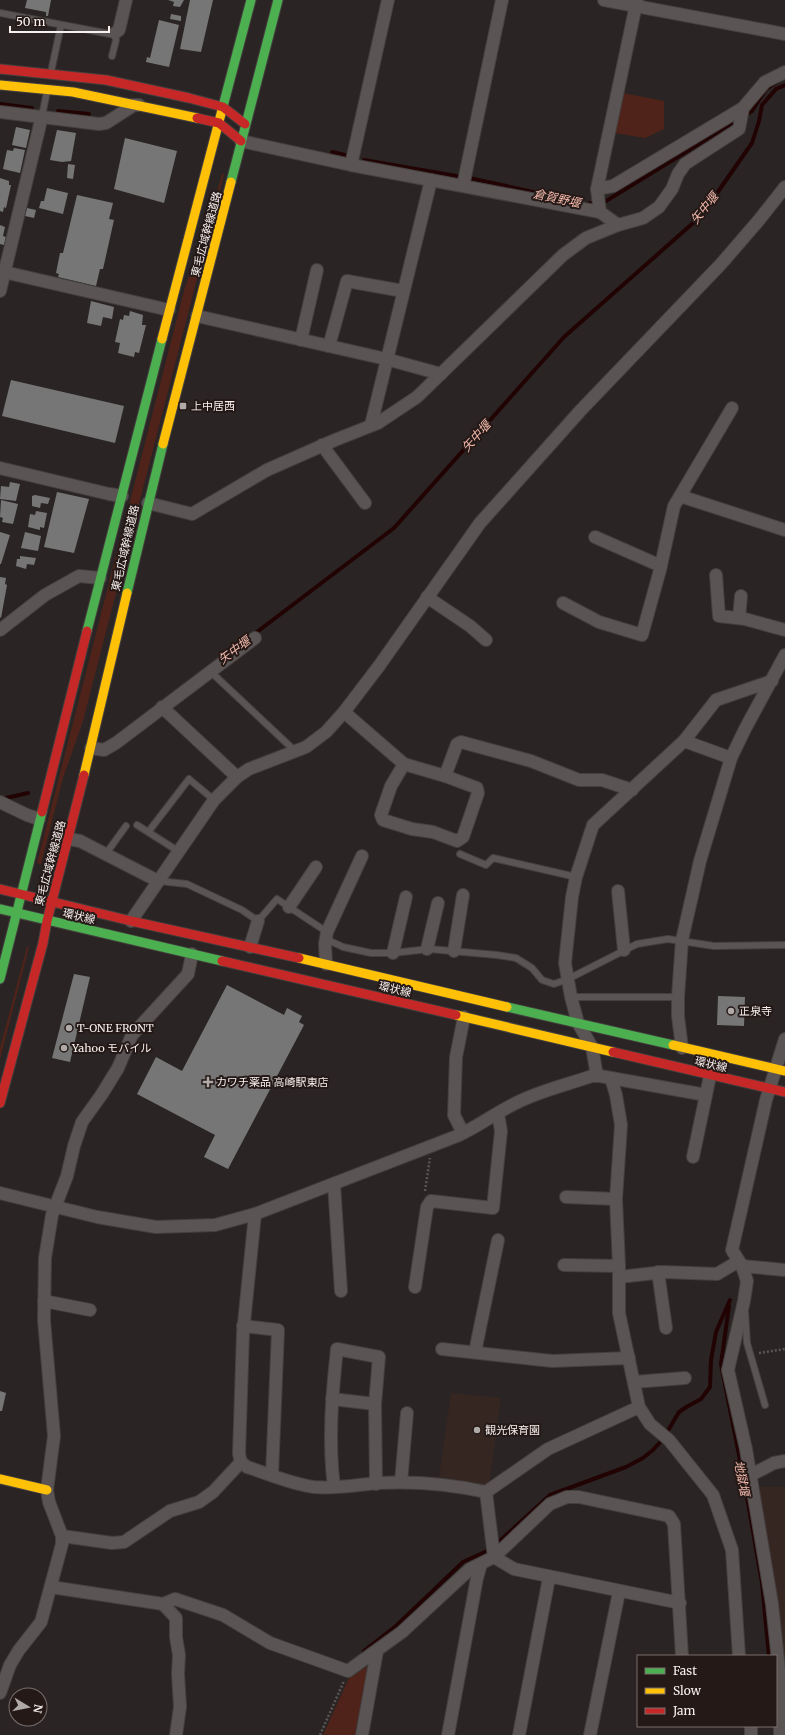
<svg xmlns="http://www.w3.org/2000/svg" width="785" height="1735" viewBox="0 0 785 1735" font-family="Merriweather,'Noto Sans JP',serif">
  <rect width="100%" height="100%" fill="#2a2524"/>
  <g fill="#362622">
    <polygon points="451,1393 501,1398 489,1486 439,1477"/>
    <polygon points="759,1487 785,1487 785,1679 777,1613"/>
  </g>
  <g fill="#4f2319">
    <polygon points="623,93 664,101 664,129 645,138 615,133"/>
    <polygon points="222,174 224,174 83,721 63,778 41,864 37,863 185,287 206,232"/>
    <polygon points="27,947 29,947 0,1059 0,1048"/>
    <polygon points="368,1666 355,1735 323,1735 349,1678"/>
  </g>
  <g fill="none" stroke-linecap="round" stroke-linejoin="round">
    <g stroke="#220303" stroke-width="4">
      <polyline points="0,104 32,108"/>
      <polyline points="58,111 89,114"/>
      <polyline points="744,116 752,111 766,89 777,82"/>
      <polyline points="332,152 345,155"/>
      <polyline points="364,160 474,179 574,201"/>
      <polyline points="586,204 606,201 738,120"/>
      <polyline points="253,635 394,528 564,337 701,216 752,143 759,121 762,105 776,89 785,85"/>
      <polyline points="6,798 28,793"/>
      <polyline points="729,1306 721,1364 744,1480 762,1583 769,1656"/>
      <polyline points="364,1651 396,1626 463,1562 487,1551 503,1538 550,1495 626,1467 643,1458 653,1450 663,1439 679,1412 688,1406 701,1399 710,1387 711,1360 716,1332 730,1300"/>
    </g>
  </g>
  <g fill="#777677">
    <polygon points="27,0 51,0 48,16 46,16 46,12 25,8"/>
    <polygon points="168,0 184,0 180,7 173,6 174,2"/>
    <polygon points="190,0 213,0 201,52 180,49"/>
    <polygon points="171,14 181,16 181,21 170,19"/>
    <polygon points="159,20 179,25 169,67 146,62 147,57 150,58"/>
    <polygon points="16,127 30,130 26,148 12,145"/>
    <polygon points="57,130 76,133 71,161 62,162 50,160"/>
    <polygon points="125,138 177,151 164,203 114,189"/>
    <polygon points="14,148 25,150 20,173 3,169 7,150 13,151"/>
    <polygon points="68,164 75,165 73,179 67,178"/>
    <polygon points="0,178 9,181 9,185 11,185 6,208 4,207 3,212 0,211"/>
    <polygon points="47,188 68,193 63,214 39,208 41,201 44,201"/>
    <polygon points="77,195 113,203 109,219 114,220 103,269 100,269 96,286 58,277 59,274 56,273 60,253 63,253"/>
    <polygon points="27,208 36,210 34,218 25,216"/>
    <polygon points="0,225 5,227 3,236 6,237 4,245 0,244"/>
    <polygon points="91,301 114,307 112,319 103,317 101,326 87,323"/>
    <polygon points="130,311 143,315 142,325 146,325 139,353 135,352 134,357 118,353 120,343 115,342 120,319 123,320 124,315 129,316"/>
    <polygon points="11,380 124,406 115,443 2,416"/>
    <polygon points="10,482 20,484 16,501 0,499 1,486 9,487"/>
    <polygon points="57,492 89,499 74,553 44,547"/>
    <polygon points="35,495 50,498 48,504 41,503 40,508 32,506 32,496"/>
    <polygon points="1,500 18,504 13,524 2,522 3,518 0,517"/>
    <polygon points="36,511 47,513 44,528 40,527 40,530 28,527 30,514 35,515"/>
    <polygon points="0,532 10,535 1,564 0,564"/>
    <polygon points="25,532 41,536 38,551 21,548"/>
    <polygon points="20,556 36,558 34,565 27,564 26,569 16,566 17,559 20,559"/>
    <polygon points="0,577 6,578 5,584 7,585 1,618 0,617"/>
    <polygon points="74,974 90,977 70,1062 52,1058"/>
    <polygon points="227,985 284,1015 287,1008 302,1016 299,1022 304,1025 228,1169 204,1157 215,1135 137,1094 156,1057 182,1071"/>
    <polygon points="718,996 745,997 744,1026 717,1025"/>
    <polygon points="0,1391 6,1393 2,1411 0,1411"/>
  </g>
  <g fill="none" stroke-linecap="round" stroke-linejoin="round">
    <g stroke="#44403f" stroke-width="8">
      <g id="lane">
        <polyline points="0,13 110,34 115,33 116,40 112,56"/>
        <polyline points="51,72 61,25"/>
        <polyline points="42,116 47,91"/>
        <polyline points="211,672 295,751"/>
        <polyline points="137,825 178,851"/>
        <polyline points="149,831 189,779 214,800"/>
        <polyline points="460,854 486,865 493,858 576,877"/>
        <polyline points="105,855 126,826"/>
        <polyline points="159,881 187,884 242,910 258,921 277,899 327,932"/>
        <polyline points="326,939 343,947 371,953 393,953 429,949 497,955 516,958 532,968 542,980 554,984 568,979 637,944 668,939 714,946 785,945"/>
        <polyline points="571,997 678,997"/>
        <polyline points="745,1311 747,1343 765,1405"/>
      </g>
    </g>
    <g stroke="#44403f" stroke-width="14">
      <g id="street">
        <polyline points="604,0 785,34"/>
        <polyline points="115,33 119,30 126,0"/>
        <polyline points="0,112 99,124 106,123 134,105 139,105"/>
        <polyline points="241,141 351,165 600,212"/>
        <polyline points="351,165 388,0"/>
        <polyline points="463,186 502,0"/>
        <polyline points="597,189 613,186 743,108"/>
        <polyline points="618,225 600,212 597,189 637,0"/>
        <polyline points="0,271 169,310"/>
        <polyline points="0,291 42,116"/>
        <polyline points="197,316 386,359 441,374"/>
        <polyline points="301,340 317,270"/>
        <polyline points="329,346 347,281 403,291"/>
        <polyline points="371,425 431,180"/>
        <polyline points="322,445 365,503"/>
        <polyline points="0,468 109,494 122,496"/>
        <polyline points="680,496 732,408"/>
        <polyline points="148,503 192,514 267,470 335,440 378,423 417,397 563,255 586,238 618,225 643,218 659,207 672,189 678,174 685,164 739,129 743,108 765,82 785,72"/>
        <polyline points="595,537 661,566"/>
        <polyline points="716,575 719,616 745,619 785,630"/>
        <polyline points="427,597 470,626 486,640"/>
        <polyline points="563,603 599,622 642,635 660,570 674,506 680,496 785,530"/>
        <polyline points="739,618 741,596"/>
        <polyline points="0,630 45,595 79,576 100,578"/>
        <polyline points="162,707 237,777"/>
        <polyline points="344,712 404,764 445,776 457,744 461,742 531,761 579,780 602,780 632,790"/>
        <polyline points="684,741 731,758"/>
        <polyline points="91,748 104,750 116,743 255,638"/>
        <polyline points="404,764 391,786 381,815 383,820 412,829 433,832 457,841 463,837 478,793 477,788 445,776"/>
        <polyline points="0,802 27,815 39,819"/>
        <polyline points="69,839 80,841 158,881"/>
        <polyline points="618,891 624,950"/>
        <polyline points="289,907 316,867"/>
        <polyline points="131,921 214,800 237,777 249,769 306,747 326,732 344,712 379,666 480,523 581,410 721,264 759,220 785,187"/>
        <polyline points="250,947 258,921"/>
        <polyline points="427,949 438,903"/>
        <polyline points="454,951 463,895"/>
        <polyline points="393,953 406,897"/>
        <polyline points="326,964 325,944 327,932 362,856"/>
        <polyline points="682,1048 678,1016 678,997 682,940 700,861 731,758 745,729 785,655"/>
        <polyline points="597,1076 592,1047 578,1023 571,997 565,963 572,897 576,877 593,825 684,741 716,700 772,681"/>
        <polyline points="611,1078 616,1095 621,1125 616,1199 619,1266 619,1313 639,1407 650,1424 669,1440 713,1495 732,1550 739,1656"/>
        <polyline points="463,1133 454,1115 456,1057 464,1017"/>
        <polyline points="693,1157 710,1076"/>
        <polyline points="334,1184 341,1291"/>
        <path d="M0,1193L97,1217L156,1227L215,1225L255,1214L457,1136C477,1127 494,1114 514,1104C538,1091 566,1085 592,1076H600L706,1095"/>
        <polyline points="566,1197 616,1199"/>
        <path d="M255,1214L243,1333L239,1454L241,1462L247,1467C269,1474 291,1484 314,1487C335,1489 356,1485 377,1483C415,1481 450,1484 486,1492L494,1557L514,1569L680,1603"/>
        <polyline points="564,1265 619,1266"/>
        <polyline points="742,1266 785,1270"/>
        <polyline points="658,1272 666,1328"/>
        <polyline points="619,1277 664,1272 717,1274 739,1261"/>
        <polyline points="415,1287 427,1207 431,1201 493,1208 501,1131 498,1114"/>
        <polyline points="44,1301 90,1310"/>
        <polyline points="243,1326 278,1330 272,1475"/>
        <polyline points="442,1349 552,1361 629,1358"/>
        <polyline points="475,1352 498,1240"/>
        <polyline points="634,1382 685,1378"/>
        <polyline points="332,1399 375,1404"/>
        <polyline points="751,1475 774,1463 785,1461"/>
        <polyline points="401,1482 407,1413"/>
        <path d="M334,1487C328,1441 332,1395 337,1349L379,1357L375,1404L376,1484"/>
        <polyline points="486,1492 548,1449 639,1407"/>
        <polyline points="62,1536 112,1543 124,1542 170,1511 199,1502 213,1492 241,1462"/>
        <polyline points="51,1587 163,1604 175,1599 223,1615 270,1643 348,1671 402,1632 470,1569 494,1557 550,1504 567,1497 579,1497 669,1516 674,1524 682,1656"/>
        <polyline points="163,1604 176,1618 176,1637 179,1655 178,1673 180,1707 176,1735"/>
        <polyline points="0,1693 10,1665 19,1650 41,1622 62,1544 62,1536 49,1502 47,1490 54,1436 44,1320 45,1258 52,1215 67,1176 74,1146 82,1122 102,1094 118,1068 132,1035 188,974 192,954"/>
        <polyline points="362,1735 377,1651"/>
        <polyline points="448,1735 477,1578 481,1564"/>
        <polyline points="519,1735 549,1578"/>
        <polyline points="590,1735 619,1592"/>
        <polyline points="751,1735 751,1726"/>
        <polyline points="780,1735 780,1679 772,1604 746,1449 728,1370 744,1301 747,1281 742,1266 732,1250 766,1100 785,1039"/>
      </g>
    </g>
    <g stroke="#44403f" stroke-width="11">
      <g id="fast">
        <polyline points="222,110 251,0"/>
        <polyline points="231,182 278,0"/>
        <polyline points="127,593 163,444"/>
        <polyline points="87,631 162,339"/>
        <polyline points="0,909 222,961"/>
        <polyline points="0,979 42,812"/>
        <polyline points="507,1007 673,1045"/>
      </g>
    </g>
    <g stroke="#44403f" stroke-width="11">
      <g id="slow">
        <polyline points="0,85 73,92 197,118"/>
        <polyline points="162,339 222,110"/>
        <polyline points="163,444 231,182"/>
        <polyline points="84,775 127,593"/>
        <polyline points="299,958 507,1007"/>
        <polyline points="456,1015 613,1052"/>
        <polyline points="673,1045 785,1071"/>
        <polyline points="0,1479 47,1490"/>
      </g>
    </g>
    <g stroke="#44403f" stroke-width="11">
      <g id="jam">
        <polyline points="0,69 106,80 189,98 223,107 245,124"/>
        <polyline points="197,118 219,123 241,141"/>
        <polyline points="42,812 87,631"/>
        <polyline points="0,889 131,921 299,958"/>
        <polyline points="222,961 456,1015"/>
        <polyline points="613,1052 785,1092"/>
        <polyline points="0,1103 43,943 47,921 84,775"/>
      </g>
    </g>
    <g stroke="#5a5655" stroke-width="2.5" stroke-dasharray="2 2" stroke-linecap="butt">
      <polyline points="425,1191 430,1158"/>
      <polyline points="759,1353 785,1349"/>
      <polyline points="320,1735 344,1681"/>
    </g>
    <use href="#lane" stroke="#5a5554" stroke-width="6"/>
    <use href="#street" stroke="#5a5554" stroke-width="12"/>
    <use href="#fast" stroke="#4caf50" stroke-width="9"/>
    <use href="#slow" stroke="#ffc107" stroke-width="9"/>
    <use href="#jam" stroke="#c62828" stroke-width="9"/>
  </g>
  <g fill="#afa9a7" stroke="#241917" stroke-width="1.5">
    <rect x="179" y="402" width="8" height="8" rx="2"/>
    <circle cx="731" cy="1011" r="4"/>
    <circle cx="69" cy="1028" r="4"/>
    <circle cx="64" cy="1048" r="4"/>
    <path d="M206 1076h4v4h4v4h-4v4h-4v-4h-4v-4h4z"/>
    <circle cx="477" cy="1430" r="4"/>
  </g>
  <g text-anchor="middle" dominant-baseline="central" stroke-width="4" stroke-linejoin="round" paint-order="stroke">
    <g font-size="11" fill="#f7f0ee" stroke="#241917">
      <text transform="translate(206 234) rotate(-75)">東毛広域幹線道路</text>
      <text transform="translate(125 548) rotate(-77)">東毛広域幹線道路</text>
      <text transform="translate(50 863) rotate(-75)">東毛広域幹線道路</text>
      <text transform="translate(79 916) rotate(13)">環状線</text>
      <text transform="translate(395 989) rotate(13)">環状線</text>
      <text transform="translate(711 1064) rotate(13)">環状線</text>
    </g>
    <g font-size="11" fill="#f7f0ee" stroke="#241917" text-anchor="start">
      <text x="191" y="406">上中居西</text>
      <text x="739" y="1011">正泉寺</text>
      <text x="77" y="1028">T-ONE FRONT</text>
      <text x="72" y="1048">Yahoo モバイル</text>
      <text x="216" y="1082">カワチ薬品 高崎駅東店</text>
      <text x="485" y="1430">観光保育園</text>
    </g>
    <g font-size="12" font-style="italic" fill="#f5bbad" stroke="#241917">
      <text transform="translate(557 198) rotate(12)">倉賀野堰</text>
      <text transform="translate(704 208) rotate(-51)">矢中堰</text>
      <text transform="translate(476 436) rotate(-48)">矢中堰</text>
      <text transform="translate(234 650) rotate(-37)">矢中堰</text>
      <text transform="translate(742 1478) rotate(79)">地獄堰</text>
    </g>
  </g>
  <rect x="637" y="1655" width="140" height="72" fill="#241917" stroke="#786f6d"/>
  <rect x="645" y="1668" width="20" height="6" fill="#4caf50" stroke="#786f6d"/>
  <text x="673" y="1675" font-size="12" fill="#f7f0ee">Fast</text>
  <rect x="645" y="1688" width="20" height="6" fill="#ffc107" stroke="#786f6d"/>
  <text x="673" y="1695" font-size="12" fill="#f7f0ee">Slow</text>
  <rect x="645" y="1708" width="20" height="6" fill="#c62828" stroke="#786f6d"/>
  <text x="673" y="1715" font-size="12" fill="#f7f0ee">Jam</text>
  <g transform="translate(28 1707) rotate(100)"><circle r="19" fill="#241917" stroke="#786f6d"/>
  <path d="M0-3L7 15L0 10L-7 15Z" fill="#afa9a7"/>
  <text y="-6" font-size="11" font-weight="bold" text-anchor="middle" fill="#f7f0ee">N</text>
  </g>
  <path d="M10 26v6h99v-6" fill="none" stroke="#f7f0ee" stroke-width="2"/>
  <text x="16" y="26" font-size="12" fill="#f7f0ee" stroke="#241917" stroke-width="3" paint-order="stroke">50 m</text>
</svg>
